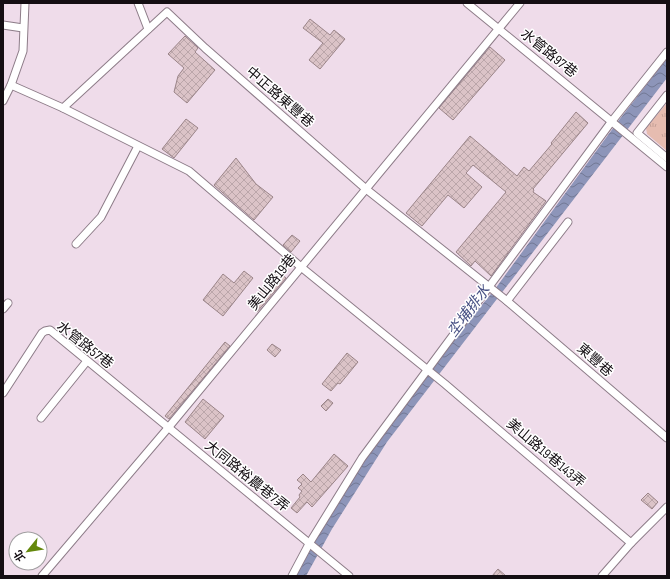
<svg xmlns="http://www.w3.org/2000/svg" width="670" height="579" viewBox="0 0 670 579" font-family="'Sofia Sans Condensed','Noto Sans TC',sans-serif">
  <defs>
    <pattern id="grass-tufts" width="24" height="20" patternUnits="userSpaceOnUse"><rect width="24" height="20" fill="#e6bcb0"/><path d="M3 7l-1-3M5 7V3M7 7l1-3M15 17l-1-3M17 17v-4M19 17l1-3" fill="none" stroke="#c4a096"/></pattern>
    <pattern id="water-waves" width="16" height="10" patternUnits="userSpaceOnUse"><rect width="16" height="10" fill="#8d95b9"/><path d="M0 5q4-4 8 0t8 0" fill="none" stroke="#727895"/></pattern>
    <pattern id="building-cross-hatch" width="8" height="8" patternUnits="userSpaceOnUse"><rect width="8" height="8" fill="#dbc3c7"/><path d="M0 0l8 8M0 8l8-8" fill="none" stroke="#bba6aa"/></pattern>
  </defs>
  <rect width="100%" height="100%" fill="#efdcea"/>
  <polygon fill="url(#grass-tufts)" points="667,103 667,151 647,134 646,128"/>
  <polygon fill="url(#water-waves)" points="667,58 667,78 387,442 332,529 306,576 293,576 349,477 415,386 495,289 619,120"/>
  <g fill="url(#building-cross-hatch)" stroke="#9a8488">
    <polygon points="310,19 330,35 334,30 345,39 320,69 309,60 323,43 303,28"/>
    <polygon points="185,36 198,48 195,52 215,70 187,103 174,92 178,76 184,68 168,54"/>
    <polygon points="490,47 505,60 453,120 439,108"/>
    <polygon points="576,112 588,123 533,189 534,190 533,192 546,201 491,276 475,261 471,266 456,252 506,192 473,165 466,173 482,187 464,208 448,195 422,226 406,213 470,136 517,176 524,167 529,171 552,144 551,143"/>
    <polygon points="186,119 198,128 174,158 162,149"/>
    <polygon points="236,158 256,184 273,197 254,220 214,185"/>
    <polygon points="292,235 300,241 291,252 283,245"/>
    <polygon points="244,271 253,278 223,316 203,300 223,274 234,283"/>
    <polygon points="277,271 286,278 257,312 249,305"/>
    <polygon points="225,342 230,346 169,419 165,416"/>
    <polygon points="272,344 281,350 275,357 267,350"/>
    <polygon points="347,353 358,362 340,384 338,383 331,391 322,384"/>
    <polygon points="203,399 224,416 205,439 185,422"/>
    <polygon points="328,399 333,403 326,411 321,406"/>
    <polygon points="334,454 348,466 312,507 307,502 297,513 291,508 300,497 299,495 302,491 298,488 302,484 297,480 303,474 311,482"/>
    <polygon points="648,493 658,502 652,509 641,500"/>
    <polygon points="498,569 506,576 492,576"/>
  </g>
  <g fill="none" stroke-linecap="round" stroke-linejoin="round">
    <g stroke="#8d7c88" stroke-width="9">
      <g id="minor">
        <polyline points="138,3 148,29"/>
        <polyline points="467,3 667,167"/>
        <polyline points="3,25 23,28"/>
        <polyline points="11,85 63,108 167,12 205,48 366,189 507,301 667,438"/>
        <polyline points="667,95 637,133 667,158"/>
        <polyline points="3,101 11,85 23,51 25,3"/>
        <polyline points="63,108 189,171 301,267 445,384 631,543"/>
        <polyline points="76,244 101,217 138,146"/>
        <polyline points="507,301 568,222"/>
        <polyline points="3,309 8,303"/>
        <polyline points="3,393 42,333 45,331 50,330 349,576"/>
        <polyline points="41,418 87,361"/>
        <polyline points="42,576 168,428 520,3"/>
        <polyline points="292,576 309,544 362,458 612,121 667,52"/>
        <polyline points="602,576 631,543 667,507"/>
      </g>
    </g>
    <use href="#minor" stroke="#fff" stroke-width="7"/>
  </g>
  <g text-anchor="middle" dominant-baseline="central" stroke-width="3" stroke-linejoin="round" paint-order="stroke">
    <g font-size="14" fill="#140e13" stroke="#fff">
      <text transform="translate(549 53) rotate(39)">水管路97巷</text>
      <text transform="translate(280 97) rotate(41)">中正路東豐巷</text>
      <text transform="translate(272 282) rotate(-51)">美山路19巷</text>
      <text transform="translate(85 345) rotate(38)">水管路57巷</text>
      <text transform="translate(595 360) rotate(41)">東豐巷</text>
      <text transform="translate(546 453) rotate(40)">美山路19巷143弄</text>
      <text transform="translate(247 476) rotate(39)">大同路裕農巷7弄</text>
    </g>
    <g font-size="15" font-style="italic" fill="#475083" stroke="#fff">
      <text transform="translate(469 311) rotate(-53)">坔埔排水</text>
    </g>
  </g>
  <rect width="670" height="579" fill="none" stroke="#140e13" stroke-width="8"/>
  <g transform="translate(28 551) rotate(240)"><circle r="19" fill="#ffffff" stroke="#a19fa1"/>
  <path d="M0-3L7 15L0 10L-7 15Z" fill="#64880c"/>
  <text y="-6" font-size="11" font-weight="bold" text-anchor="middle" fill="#140e13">北</text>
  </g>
</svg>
